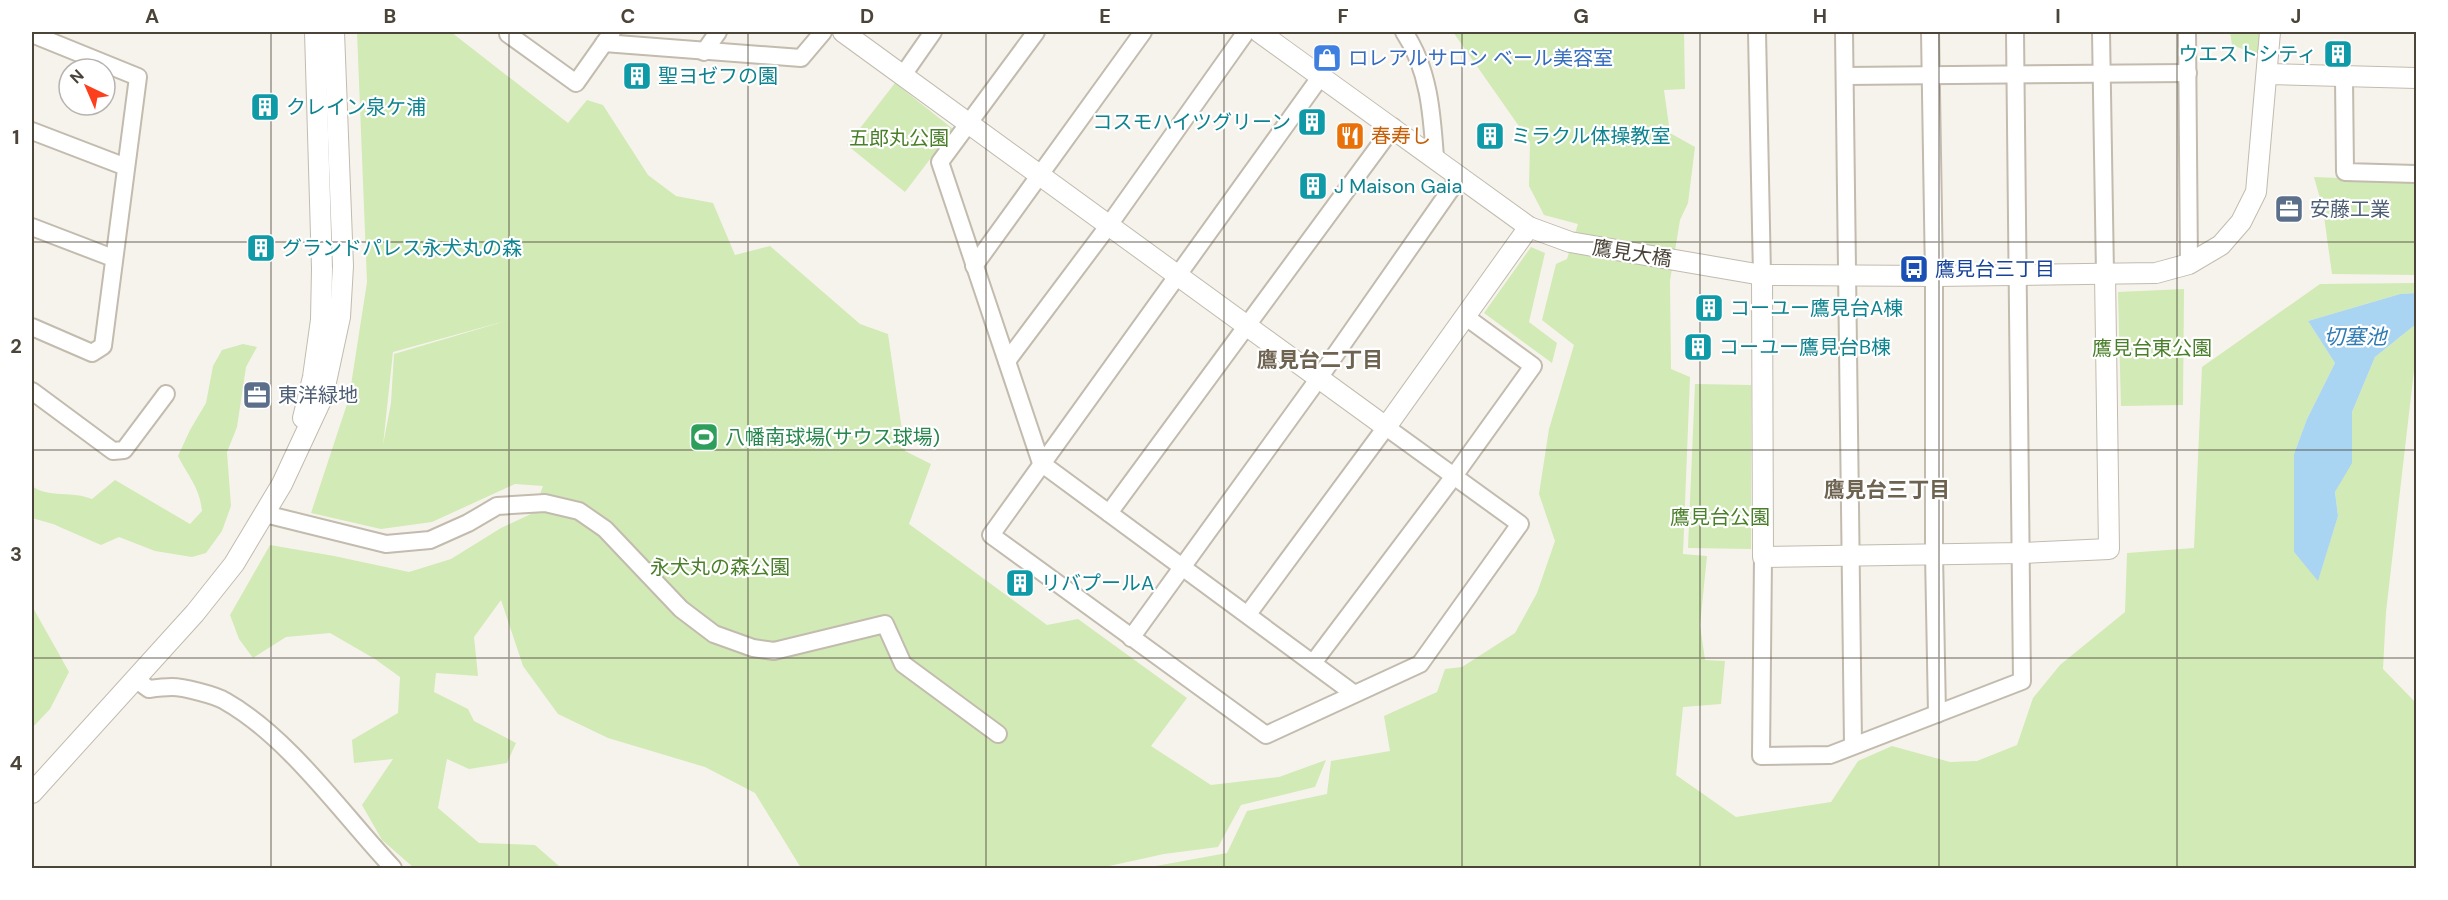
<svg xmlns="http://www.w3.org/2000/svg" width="2448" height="900" viewBox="0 0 2448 900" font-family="'DM Sans','Noto Sans JP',sans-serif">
  <rect width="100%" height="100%" fill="#f6f3ec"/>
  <g fill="#d2eab5" fill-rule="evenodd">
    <path d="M357,32H451L568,123L587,100L603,105L648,175L676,196L713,203L735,255L770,246L860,324L888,334L905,451L931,464L909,524L1047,625L1078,619L1187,698L1151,746L1211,785L1279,777L1326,760L1315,787L1241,805L1218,847L1164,854L1100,868H801L755,793L705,767L608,738L558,714L523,666L501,600L474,637L478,676L436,673L434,692L468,709L474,721L516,743L507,763L469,769L447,759L438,808L479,843L535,845L559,866V868H414L382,840L362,805L393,759L354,763L352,740L398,713L400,677L375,659L330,633L286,637L253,658L239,639L230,615L270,545L334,556L409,572L451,559L501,528L533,513L543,486L515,484L432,522L381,529L311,513L349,398L367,282ZM516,318L394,354L391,403L383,445L393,352Z"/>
    <polygon points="1453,32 1684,32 1685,89 1664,90 1670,133 1695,147 1688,203 1680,220 1670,281 1671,369 1690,377 1683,554 1707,556 1700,625 1705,660 1725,661 1721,704 1683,707 1676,775 1736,817 1831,802 1858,761 1892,746 1950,762 1977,761 2017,745 2033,698 2060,665 2125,612 2127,553 2194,548 2202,367 2320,284 2416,283 2416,293 2400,294 2308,321 2335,363 2307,419 2294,454 2294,552 2318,580 2338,516 2335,492 2351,463 2352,412 2375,357 2416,324 2416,353 2386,612 2383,669 2416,703 2416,868 1145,868 1227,853 1247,811 1327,794 1331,761 1390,751 1384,716 1437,692 1445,669 1462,667 1515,633 1537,593 1555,541 1539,494 1549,429 1574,345 1542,320 1556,264 1567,259 1578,224 1544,215 1529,186 1530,142"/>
    <polygon points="2230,32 2263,32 2258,55 2232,45"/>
    <polygon points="895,83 953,129 905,192 847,145"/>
    <polygon points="2314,177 2416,181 2416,275 2332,274 2323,209"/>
    <polygon points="1531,247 1545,253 1529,322 1557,343 1552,363 1484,313"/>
    <polygon points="2184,289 2183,405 2121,406 2118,292"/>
    <path d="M243,344L257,347L246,367L237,427L227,452L231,506L222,531L206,553L192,557L155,551L119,537L101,545L53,524L32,518V486C47,498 74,491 92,499L115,480L190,524L202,511C200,488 188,476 178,456L190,430L206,403L213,366L222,350Z"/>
    <polygon points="1695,384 1751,385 1751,549 1688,548"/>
    <polygon points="32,606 69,672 50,709 32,728"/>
  </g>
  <polygon fill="#a9d4f2" points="2416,293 2416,324 2375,357 2352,412 2352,463 2335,492 2338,516 2318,581 2294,552 2294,454 2307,419 2335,363 2308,321 2400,294"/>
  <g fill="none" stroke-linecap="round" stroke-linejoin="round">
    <g stroke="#c2bbae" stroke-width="20">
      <g id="minor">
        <polyline points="510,32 508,34 576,83 612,32"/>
        <polyline points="1036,32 940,162 1041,463 1353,693"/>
        <path d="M1404,32C1429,69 1432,114 1435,158"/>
        <polyline points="1757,32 1762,275"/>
        <polyline points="1844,32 1853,745"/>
        <polyline points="1930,32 1934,276 1934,554 1937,714"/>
        <polyline points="2101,32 2105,274"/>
        <polyline points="2187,32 2189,264"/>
        <polyline points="32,34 138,77 103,346 92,353 32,327"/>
        <polyline points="604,43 801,58 823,32"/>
        <polyline points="704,52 718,32"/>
        <polyline points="903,75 933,32"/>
        <polyline points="1845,76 2188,73"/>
        <polyline points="2344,78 2345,172 2416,174"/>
        <polyline points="32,131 126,167"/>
        <polyline points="32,227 113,258"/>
        <polyline points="974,266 1143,32"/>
        <polyline points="1007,361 1109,225 1246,32"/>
        <polyline points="32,391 113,451 124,450 166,394"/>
        <polyline points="1109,513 1393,127"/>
        <polyline points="265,514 386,544 430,540 468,523 497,506 545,503 579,511 605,529 681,609 714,634 753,648 774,651 885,624 903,664 998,734"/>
        <polyline points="1763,557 1761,756 1830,755 2022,681 2015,32"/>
        <polyline points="1248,614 1386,427 1520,524 1420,664 1266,735 991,535 1321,76"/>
        <polyline points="1131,638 1319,378 1460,176"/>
        <polyline points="1313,663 1454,476 1533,366 1466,317"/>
        <path d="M135,679L149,689C156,688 164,687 172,687C183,687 215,695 225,701C289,737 343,815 393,868"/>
      </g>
    </g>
    <g stroke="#c2bbae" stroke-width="22">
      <g id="tertiary">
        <polyline points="843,32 1386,427 1529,227"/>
        <polyline points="1259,32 1529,227 1570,242 1762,275 1934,276 2156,273 2189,264 2221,245 2241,222 2256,192 2270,32"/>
        <polyline points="2267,74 2416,78"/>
        <polyline points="1762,275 1763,557 2021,553 2109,549 2105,274"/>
        <polyline points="303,418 313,377 321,320 322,269 315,32"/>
        <polyline points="32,793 195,613 234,564 282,484 323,396 340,317 343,266 334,32"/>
      </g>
    </g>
    <use href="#minor" stroke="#fff" stroke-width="16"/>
    <use href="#tertiary" stroke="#fff" stroke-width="20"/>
  </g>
  <path fill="none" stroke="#4b4439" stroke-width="1.5" stroke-opacity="0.55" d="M271,32V868M509,32V868M748,32V868M986,32V868M1224,32V868M1462,32V868M1700,32V868M1939,32V868M2177,32V868M32,242H2416M32,450H2416M32,658H2416"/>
  <defs>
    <g id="building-square" transform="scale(1.5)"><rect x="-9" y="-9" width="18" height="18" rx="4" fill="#0f9aa8" stroke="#fff"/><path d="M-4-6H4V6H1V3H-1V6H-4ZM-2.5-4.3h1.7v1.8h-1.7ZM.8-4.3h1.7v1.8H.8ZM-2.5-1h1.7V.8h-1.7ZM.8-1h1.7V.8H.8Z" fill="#fff"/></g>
    <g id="shop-square" transform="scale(1.5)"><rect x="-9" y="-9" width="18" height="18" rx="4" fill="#3f7fe0" stroke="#fff"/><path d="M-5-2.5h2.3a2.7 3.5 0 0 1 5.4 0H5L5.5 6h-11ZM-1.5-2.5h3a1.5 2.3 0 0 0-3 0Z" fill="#fff"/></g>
    <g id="restaurant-square" transform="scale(1.5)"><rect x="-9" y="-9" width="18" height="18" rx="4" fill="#e8710a" stroke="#fff"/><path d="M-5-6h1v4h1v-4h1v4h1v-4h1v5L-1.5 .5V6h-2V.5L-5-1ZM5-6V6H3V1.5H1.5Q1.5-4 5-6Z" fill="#fff"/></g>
    <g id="office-square" transform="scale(1.5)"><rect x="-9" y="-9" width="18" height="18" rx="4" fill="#5c6f8a" stroke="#fff"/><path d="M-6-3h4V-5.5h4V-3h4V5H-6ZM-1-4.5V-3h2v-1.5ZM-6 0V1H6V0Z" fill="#fff"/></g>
    <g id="bus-square" transform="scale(1.5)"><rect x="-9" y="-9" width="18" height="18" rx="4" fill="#1a4fb4" stroke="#fff"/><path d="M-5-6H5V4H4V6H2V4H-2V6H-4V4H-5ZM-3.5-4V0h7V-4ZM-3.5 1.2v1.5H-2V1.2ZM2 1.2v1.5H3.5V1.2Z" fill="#fff"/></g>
    <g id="stadium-square" transform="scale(1.5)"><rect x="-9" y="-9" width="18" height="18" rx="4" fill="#2e9e5b" stroke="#fff"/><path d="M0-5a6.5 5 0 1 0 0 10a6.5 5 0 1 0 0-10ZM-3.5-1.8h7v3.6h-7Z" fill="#fff"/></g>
  </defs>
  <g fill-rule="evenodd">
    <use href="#building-square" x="2338" y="54"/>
    <use href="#shop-square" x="1327" y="58"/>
    <use href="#building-square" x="637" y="76"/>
    <use href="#building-square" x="265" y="107"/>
    <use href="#building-square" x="1312" y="122"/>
    <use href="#restaurant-square" x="1350" y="136"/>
    <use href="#building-square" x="1490" y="136"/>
    <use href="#building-square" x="1313" y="186"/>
    <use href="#office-square" x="2289" y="209"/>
    <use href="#building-square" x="261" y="248"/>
    <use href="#bus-square" x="1914" y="269"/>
    <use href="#building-square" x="1709" y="308"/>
    <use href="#building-square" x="1698" y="347"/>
    <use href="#office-square" x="257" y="395"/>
    <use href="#stadium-square" x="704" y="437"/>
    <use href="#building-square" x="1020" y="583"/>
  </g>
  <g text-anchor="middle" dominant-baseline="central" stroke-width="4.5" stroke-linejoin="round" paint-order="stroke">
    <g font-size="20" fill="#0d838f" stroke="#fff" text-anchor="start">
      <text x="2317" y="54" text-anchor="end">ウエストシティ</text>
      <text x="658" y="76">聖ヨゼフの園</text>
      <text x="286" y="107">クレイン泉ケ浦</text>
      <text x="1291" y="122" text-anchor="end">コスモハイツグリーン</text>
      <text x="1511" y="136">ミラクル体操教室</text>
      <text x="1334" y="186">J Maison Gaia</text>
      <text x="282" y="248">グランドパレス永犬丸の森</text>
      <text x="1730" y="308">コーユー鷹見台A棟</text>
      <text x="1719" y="347">コーユー鷹見台B棟</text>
      <text x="1041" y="583">リバプールA</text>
    </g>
    <g font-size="20" fill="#366cbe" stroke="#fff" text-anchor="start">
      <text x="1348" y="58">ロレアルサロン ベール美容室</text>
    </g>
    <g font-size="20" fill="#c56008" stroke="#fff" text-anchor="start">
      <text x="1371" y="136">春寿し</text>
    </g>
    <g font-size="20" fill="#4a7f2a" stroke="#fff">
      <text x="899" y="138">五郎丸公園</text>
      <text x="2152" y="348">鷹見台東公園</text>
      <text x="1720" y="517">鷹見台公園</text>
      <text x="720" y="567">永犬丸の森公園</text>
    </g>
    <g font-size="20" fill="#4e5e75" stroke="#fff" text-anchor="start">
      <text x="2310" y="209">安藤工業</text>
      <text x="278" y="395">東洋緑地</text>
    </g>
    <g font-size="20" fill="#4b4439" stroke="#fff">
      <text transform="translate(1632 253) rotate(9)">鷹見大橋</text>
    </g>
    <g font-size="20" fill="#164399" stroke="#fff" text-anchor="start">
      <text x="1935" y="269">鷹見台三丁目</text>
    </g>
    <g font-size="20" fill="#27864d" stroke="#fff" text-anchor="start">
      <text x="725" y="437">八幡南球場(サウス球場)</text>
    </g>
    <g font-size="21" font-style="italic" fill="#2e7ab2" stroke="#fff">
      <text x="2355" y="337">切塞池</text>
    </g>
    <g font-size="21" font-weight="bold" fill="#6e6250" stroke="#fff">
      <text x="1320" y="360">鷹見台二丁目</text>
      <text x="1887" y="490">鷹見台三丁目</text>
    </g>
  </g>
  <rect width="2448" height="900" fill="none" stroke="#ffffff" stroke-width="66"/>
  <g transform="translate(87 87) rotate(316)"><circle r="28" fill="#ffffff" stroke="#b7b4b0" stroke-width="1.5"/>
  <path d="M0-4.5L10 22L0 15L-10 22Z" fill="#fc3f1d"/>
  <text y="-9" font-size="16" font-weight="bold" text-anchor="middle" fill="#4b4439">N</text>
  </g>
  <rect x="33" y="33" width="2382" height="834" fill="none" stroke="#4b4439" stroke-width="2"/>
  <g font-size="20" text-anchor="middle" font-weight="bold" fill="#4b4439">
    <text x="152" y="23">A</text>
    <text x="390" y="23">B</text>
    <text x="628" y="23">C</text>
    <text x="867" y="23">D</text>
    <text x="1105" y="23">E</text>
    <text x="1343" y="23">F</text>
    <text x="1581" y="23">G</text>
    <text x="1820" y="23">H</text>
    <text x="2058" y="23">I</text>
    <text x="2296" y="23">J</text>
    <text x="16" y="144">1</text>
    <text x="16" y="353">2</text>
    <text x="16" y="561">3</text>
    <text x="16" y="770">4</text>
  </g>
</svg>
